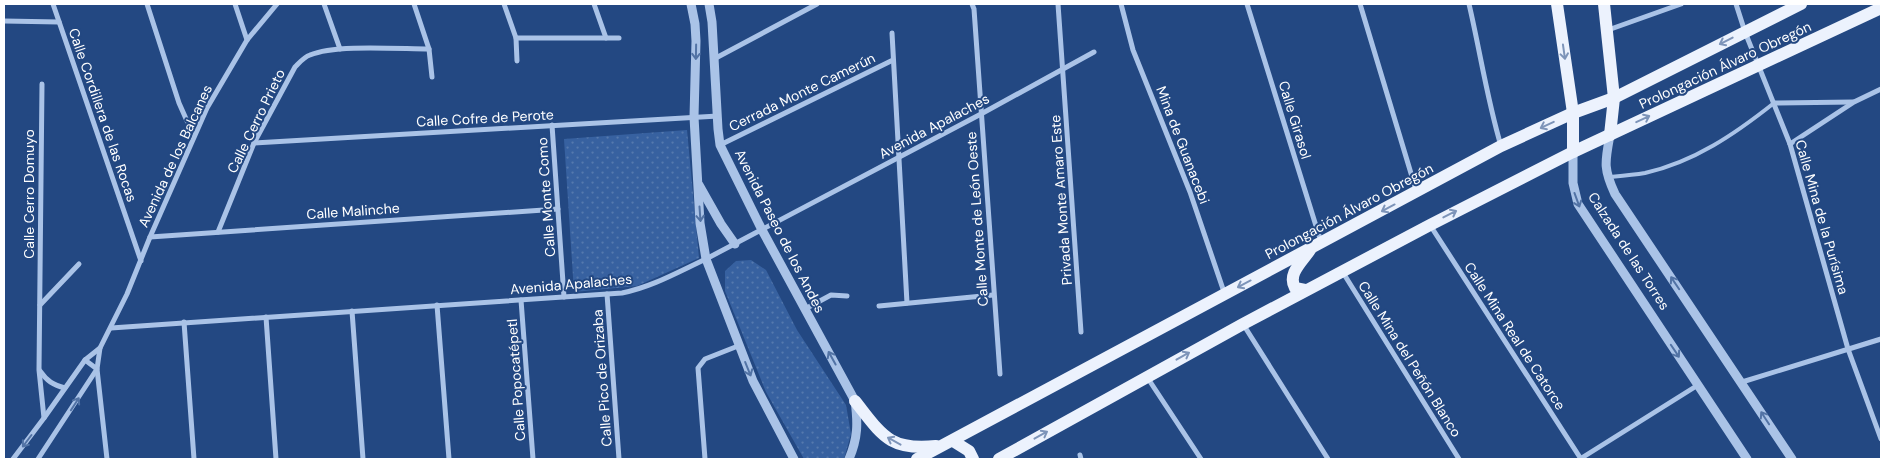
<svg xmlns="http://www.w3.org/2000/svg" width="1885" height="463" viewBox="0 0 1885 463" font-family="'DM Sans',sans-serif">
  <defs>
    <pattern id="park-dots" width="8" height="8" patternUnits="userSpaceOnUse" patternTransform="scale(1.25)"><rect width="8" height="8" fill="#3761a0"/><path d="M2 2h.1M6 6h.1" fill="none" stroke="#5579ae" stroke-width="1.8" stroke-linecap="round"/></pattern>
  </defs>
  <rect width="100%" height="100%" fill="#234882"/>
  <g fill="url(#park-dots)">
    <polygon points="687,130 699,258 637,286 574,292 564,139"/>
    <polygon points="751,260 766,270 797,330 846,405 851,434 844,459 804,459 766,392 725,291 725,271 736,261"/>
  </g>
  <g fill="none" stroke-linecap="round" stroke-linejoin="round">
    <path stroke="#aac3e7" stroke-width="4" d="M1610,177C1621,176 1633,175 1645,173C1694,162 1735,134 1774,103"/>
    <g stroke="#aac3e7" stroke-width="5">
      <polyline points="53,4 141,261"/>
      <polyline points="147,4 179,103 187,121 196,131"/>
      <polyline points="235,4 247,40"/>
      <polyline points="324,4 340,49"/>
      <polyline points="414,4 429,49 432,77"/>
      <polyline points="504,4 516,38 517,61"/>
      <polyline points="594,4 606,38"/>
      <polyline points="972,4 974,9 1000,374"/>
      <polyline points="1058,4 1081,332"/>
      <polyline points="1121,4 1133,50 1190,192 1224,292"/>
      <polyline points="1247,4 1321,242"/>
      <polyline points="1360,4 1416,190"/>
      <path d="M1469,4C1480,51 1487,99 1501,146"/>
      <polyline points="1736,4 1745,32 1790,144 1848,349 1881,439"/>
      <polyline points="4,21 59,22"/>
      <polyline points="1608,30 1681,4"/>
      <polyline points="892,33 907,303"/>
      <polyline points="516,38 619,38"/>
      <polyline points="714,59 817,4"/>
      <polyline points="42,84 39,370 44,418"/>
      <polyline points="1774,103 1853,102"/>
      <polyline points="552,125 564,297"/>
      <polyline points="254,143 718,116"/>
      <polyline points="1790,144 1854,102 1881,89"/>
      <polyline points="720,145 893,60"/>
      <polyline points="1430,225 1581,459"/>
      <path d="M218,232L254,143L295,67C300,62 304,57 310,55C335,44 400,49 429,49"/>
      <polyline points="150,237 558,209"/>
      <polyline points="1342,271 1459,459"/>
      <polyline points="607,294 619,459"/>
      <polyline points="521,300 533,459"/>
      <polyline points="40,305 79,264"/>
      <polyline points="437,305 449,459"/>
      <polyline points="879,306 993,295"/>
      <polyline points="805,309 831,295 847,296"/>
      <polyline points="352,311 363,459"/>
      <polyline points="266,317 276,459"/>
      <polyline points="184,322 194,459"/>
      <polyline points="1243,324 1328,459"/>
      <path d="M111,328L622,293C652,287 678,272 706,259L981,114L1094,52"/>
      <polyline points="85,360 97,369 107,459"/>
      <path d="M40,371C47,381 53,385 65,388"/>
      <polyline points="1147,377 1201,459"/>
      <polyline points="1742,382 1881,339"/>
      <polyline points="1080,455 1081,459"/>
      <polyline points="13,459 44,418 85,360 100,348"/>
      <polyline points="38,459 97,369 100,348 127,294 150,237 207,108 247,40 277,4"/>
      <polyline points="705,459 698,368 705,359 738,346"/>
      <polyline points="1580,459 1698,385"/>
    </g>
    <g stroke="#aac3e7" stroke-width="9">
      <polyline points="691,4 695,24 696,41 694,117 700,223 706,259 753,381 794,459"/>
      <path d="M709,4L712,22L718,129L720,145L762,230L855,401C858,423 858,438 849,459"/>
      <path d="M1610,135C1605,162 1603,168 1615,194L1792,459"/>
      <polyline points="1573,152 1573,183 1578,204 1747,459"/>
      <polyline points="699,185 721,224 735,244"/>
    </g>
    <g stroke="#ecf2fd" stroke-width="12">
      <polyline points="1557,4 1573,113 1573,152"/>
      <polyline points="1604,4 1614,98 1610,135"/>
      <path d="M1305,290L1295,288C1287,274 1302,262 1310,250"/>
      <path d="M855,401C882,435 889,451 936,446"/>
      <polyline points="953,441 969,451 973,459"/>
      <polyline points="917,459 1501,146 1573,113 1614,98 1801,4"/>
      <polyline points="999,459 1243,324 1430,225 1573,152 1881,8"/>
    </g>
  </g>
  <defs><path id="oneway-shaft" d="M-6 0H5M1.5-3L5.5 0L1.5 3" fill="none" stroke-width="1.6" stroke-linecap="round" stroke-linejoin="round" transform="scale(1.25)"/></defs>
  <g stroke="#7d94b9">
    <use href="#oneway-shaft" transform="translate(1726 41) rotate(153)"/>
    <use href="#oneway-shaft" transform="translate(1564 52) rotate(82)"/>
    <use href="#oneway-shaft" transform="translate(1643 119) rotate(-25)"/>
    <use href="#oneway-shaft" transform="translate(1547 125) rotate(155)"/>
    <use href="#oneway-shaft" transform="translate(1388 208) rotate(152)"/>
    <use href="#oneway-shaft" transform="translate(1450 214) rotate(-27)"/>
    <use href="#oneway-shaft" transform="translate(1244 284) rotate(152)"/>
    <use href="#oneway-shaft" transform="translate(1183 356) rotate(-29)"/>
    <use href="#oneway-shaft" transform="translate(1041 435) rotate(-29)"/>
    <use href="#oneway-shaft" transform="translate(894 441) rotate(-151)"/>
  </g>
  <g stroke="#5273a5">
    <use href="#oneway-shaft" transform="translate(696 52) rotate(91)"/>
    <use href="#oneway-shaft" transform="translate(1577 200) rotate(70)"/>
    <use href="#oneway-shaft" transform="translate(700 214) rotate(86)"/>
    <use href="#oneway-shaft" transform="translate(1675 283) rotate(-124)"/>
    <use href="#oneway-shaft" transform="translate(1675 351) rotate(56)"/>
    <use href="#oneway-shaft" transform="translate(832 358) rotate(-119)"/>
    <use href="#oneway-shaft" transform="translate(748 369) rotate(68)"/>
    <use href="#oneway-shaft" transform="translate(75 404) rotate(-57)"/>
    <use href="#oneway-shaft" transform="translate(1765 418) rotate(-123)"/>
    <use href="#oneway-shaft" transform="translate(27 441) rotate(127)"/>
  </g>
  <g text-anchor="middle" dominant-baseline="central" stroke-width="4" stroke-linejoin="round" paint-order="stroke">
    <g font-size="14" fill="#fff" stroke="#234882">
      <text transform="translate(1725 65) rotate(-25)">Prolongación Álvaro Obregón</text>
      <text transform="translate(802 92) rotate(-26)">Cerrada Monte Camerún</text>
      <text transform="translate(103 115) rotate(71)">Calle Cordillera de las Rocas</text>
      <text transform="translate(485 118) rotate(-3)">Calle Cofre de Perote</text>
      <text transform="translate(1295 120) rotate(73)">Calle Girasol</text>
      <text transform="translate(256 121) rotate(-64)">Calle Cerro Prieto</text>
      <text transform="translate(934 126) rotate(-28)">Avenida Apalaches</text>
      <text transform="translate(1183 145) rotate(69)">Mina de Guanacebi</text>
      <text transform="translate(175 156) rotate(-65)">Avenida de los Balcanes</text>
      <text transform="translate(29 194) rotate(-90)">Calle Cerro Domuyo</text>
      <text transform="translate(546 197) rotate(-94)">Calle Monte Como</text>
      <text transform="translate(1061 200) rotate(-94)">Privada Monte Amaro Este</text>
      <text transform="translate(353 211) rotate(-4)">Calle Malinche</text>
      <text transform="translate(1349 211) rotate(-28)">Prolongación Álvaro Obregón</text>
      <text transform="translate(1822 217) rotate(74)">Calle Mina de la Purísima</text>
      <text transform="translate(977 219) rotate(-94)">Calle Monte de León Oeste</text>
      <text transform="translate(780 231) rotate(63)">Avenida Paseo de los Andes</text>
      <text transform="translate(1629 251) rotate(57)">Calzada de las Torres</text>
      <text transform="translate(571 284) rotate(-5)">Avenida Apalaches</text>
      <text transform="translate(1515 336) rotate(57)">Calle Mina Real de Catorce</text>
      <text transform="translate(1410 359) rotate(58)">Calle Mina del Peñón Blanco</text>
      <text transform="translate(602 378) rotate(-94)">Calle Pico de Orizaba</text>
      <text transform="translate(516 380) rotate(-94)">Calle Popocatépetl</text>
    </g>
  </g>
  <rect width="1885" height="463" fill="none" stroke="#ffffff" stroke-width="10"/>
</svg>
